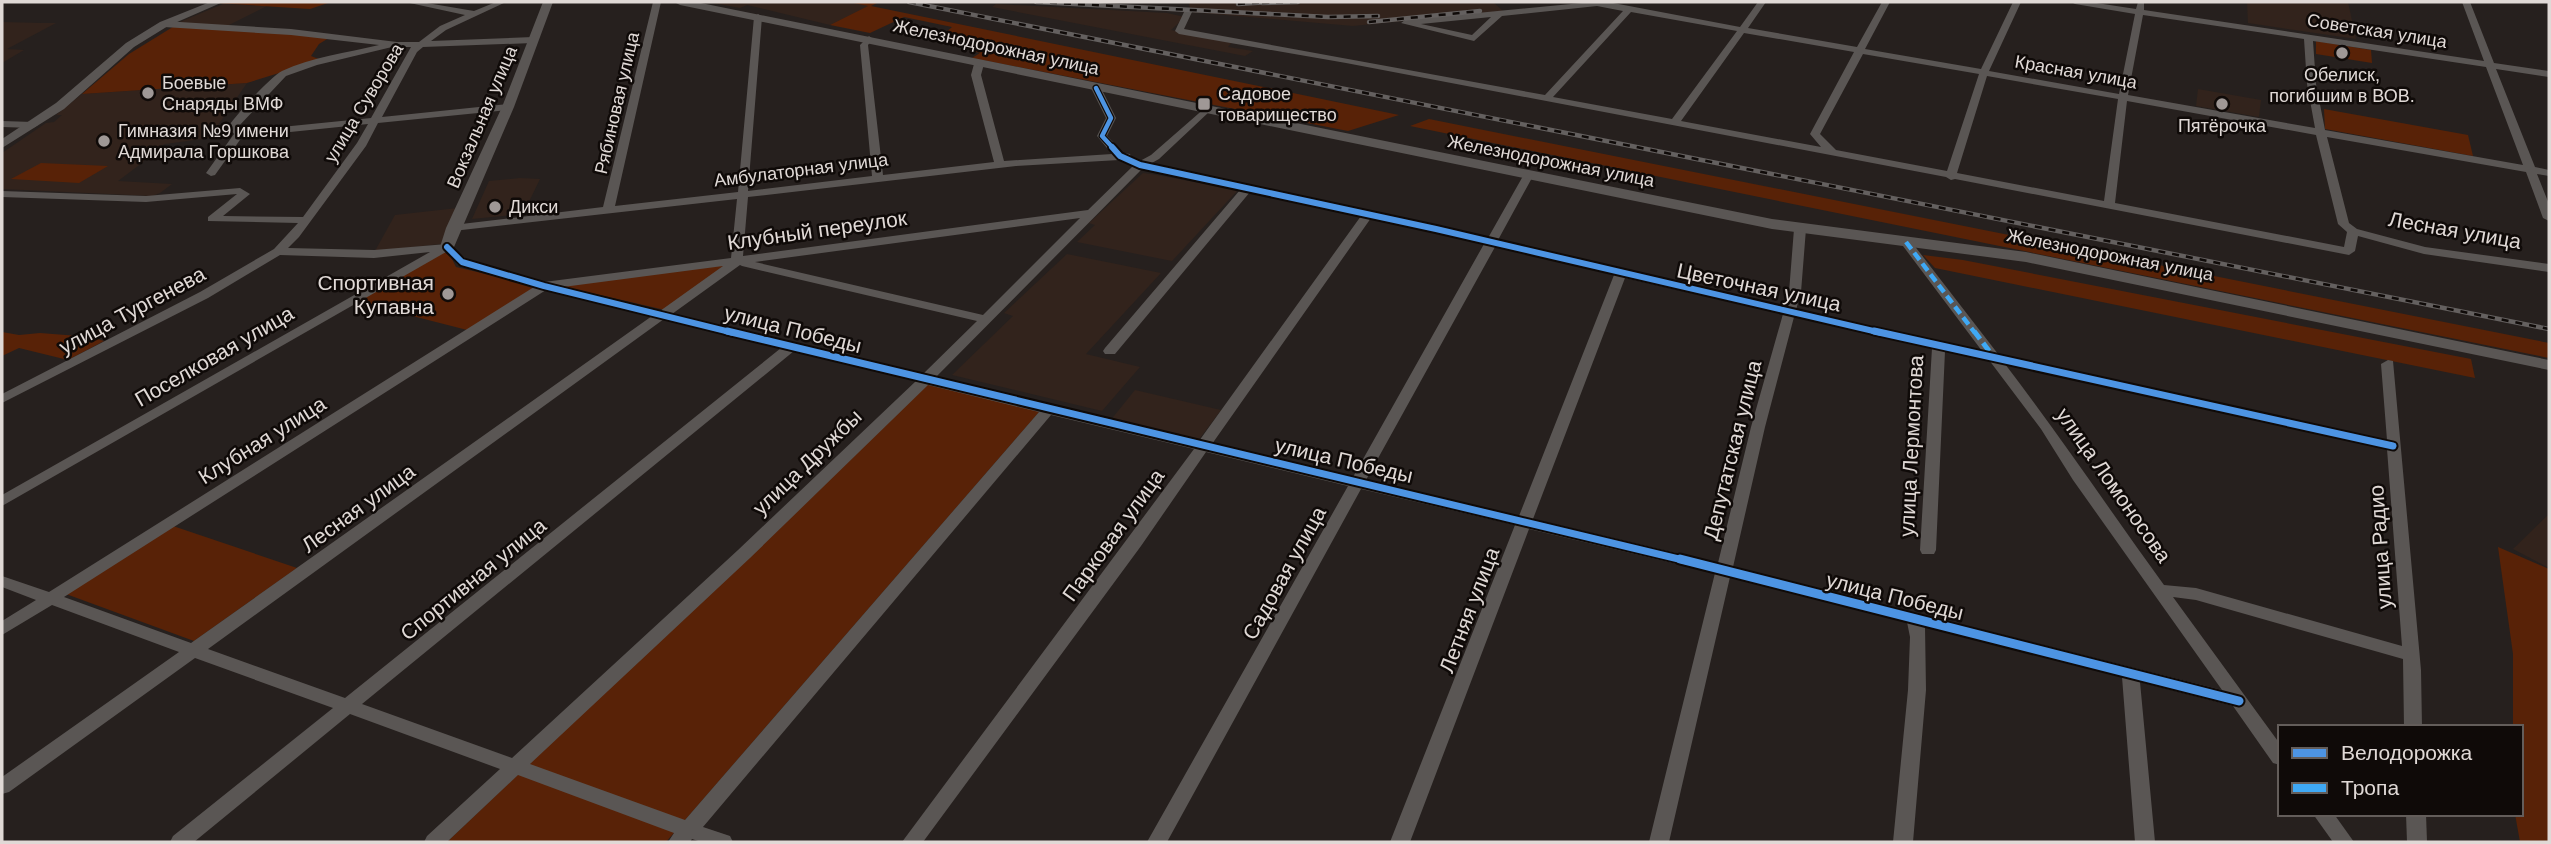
<svg xmlns="http://www.w3.org/2000/svg" width="2551" height="844" viewBox="0 0 2551 844" font-family="Arial,sans-serif">
  <rect width="100%" height="100%" fill="#26201e"/>
  <g fill="#32231c">
    <polygon points="708,2 849,2 869,6 830,25 747,5 740,8"/>
    <polygon points="1189,2 1493,2 1503,11 1353,26 1190,12"/>
    <polygon points="2247,2 2348,2 2356,39 2248,23"/>
    <polygon points="223,4 267,6 227,26 175,24"/>
    <polygon points="996,4 1167,13 1185,17 1171,30 1232,42 1228,47 1253,51 1245,56 992,7"/>
    <polygon points="2,22 42,23 56,23 7,49 24,50 2,63"/>
    <polygon points="247,83 209,138 165,144 152,150 142,163 118,181 172,184 160,193 152,196 2,189 2,153 46,123 54,122 62,115 56,115 82,94"/>
    <polygon points="2198,89 2261,100 2259,117 2196,106"/>
    <polygon points="1143,173 1151,174 1238,190 1172,261 1077,242 1095,225 1089,223"/>
    <polygon points="520,178 540,179 523,214 472,219 489,181"/>
    <polygon points="458,208 441,244 375,251 395,215"/>
    <polygon points="1067,254 1161,273 1086,354 1140,367 1102,411 952,375 1013,316 1004,313"/>
    <polygon points="1135,390 1221,410 1197,442 1110,421"/>
    <polygon points="2549,514 2549,568 2513,549"/>
  </g>
  <g fill="#582207">
    <polygon points="218,2 331,2 310,9 216,3"/>
    <polygon points="849,2 879,2 871,6 1399,115 1348,131 972,58 980,53 970,50 981,43 943,35 952,27 904,17 870,33 830,25 868,6"/>
    <polygon points="176,25 332,36 319,44 311,56 321,60 247,83 82,94 129,54"/>
    <polygon points="2316,41 2371,50 2372,63 2316,54"/>
    <polygon points="2324,109 2468,135 2473,156 2325,129"/>
    <polygon points="1429,119 2549,343 2549,358 1410,126"/>
    <polygon points="41,163 108,166 79,183 11,179"/>
    <polygon points="443,251 451,257 456,267 541,287 471,331 354,301"/>
    <polygon points="1923,255 1963,260 2471,359 2475,378 1935,268"/>
    <polygon points="725,265 665,310 561,286"/>
    <polygon points="2,332 19,335 40,333 91,337 104,341 68,360 19,348 2,356"/>
    <polygon points="928,384 1040,411 666,842 447,842"/>
    <polygon points="173,526 297,568 194,641 66,594"/>
    <polygon points="2498,547 2549,569 2549,842 2520,842 2515,814 2521,814 2521,727 2513,727 2513,654"/>
  </g>
  <g fill="none" stroke-linecap="round" stroke-linejoin="round">
    <g fill="#5a5654" fill-rule="evenodd">
      <path d="M405,2H421L474,11L496,2H506L446,30L431,41L533,37L537,40L533,43L423,47L417,52L382,117L508,104L513,107L508,110L378,123L366,146L299,237L288,248L374,250L447,244L451,245L466,259L544,282L731,258L737,199L453,231L447,228L453,225L603,207L653,2H661L615,206L738,192L754,17L758,14L762,17L748,191L872,176L860,45L869,36L873,39L868,45L883,175L994,162L971,75L974,64L979,61L984,64L981,75L1004,161L1112,154L1097,136L1106,118L1091,88L1096,85L1101,88L1116,118L1107,136L1123,153L1130,154L1131,157L1140,161L1151,155L1206,107L1211,110L1209,112L1159,159L1150,164L1488,238L1523,176L1528,173L1533,176L1498,240L1785,307L1789,292L1794,229L1800,226L1804,227L1806,229L1801,292L1796,310L1982,351L1900,242L1902,240H1910L1998,354L2387,440L2381,364L2388,360L2393,361L2421,670L2422,727H2404L2403,659L2196,600L2173,597L2280,744V765L2273,763L2233,706L2140,682L2155,842H2135L2122,677L1925,627L1926,690L1913,842H1893L1908,690L1910,637L1907,622L1730,577L1669,842H1649L1715,573L1529,529L1410,842H1390L1515,525L1361,489L1167,842H1147L1348,486L1206,452L1141,546L923,842H902L1194,449L1051,415L703,827L730,836L733,842H701L692,839L690,842H668L674,833L518,775L447,842H424L427,836L500,769L350,714L194,842H170L173,836L333,708L195,658L9,792L2,794V777L179,652L52,605L2,635V621L36,600L2,587V576L49,592L534,287L458,265L446,252L2,506V495L430,252L374,258L280,255L208,298L2,403V394L200,292L274,249L298,223L208,221V217L237,194L146,202L2,197V191L146,196L240,188L250,194L223,216L303,217L357,143L368,124L242,137L215,175L211,176L206,173L234,134L228,127C237,114 269,78 282,71C311,57 347,53 379,45L291,35L164,27L160,24L164,21L291,29L397,42H419L440,26L465,15ZM392,47H411L371,118L242,131L238,127L286,76L317,65ZM1119,160L1133,166L1088,210L743,256L748,197L1016,166ZM1142,169L1240,190L1105,348L1103,351L1105,354H1115L1250,192L1361,216L1199,441L935,378ZM1080,218L983,315L755,262ZM1371,218L1484,244L1353,477L1212,444ZM1495,247L1614,275L1519,516L1366,480ZM740,265L742,266L977,321L922,375L672,314ZM723,266L660,311L563,287ZM1625,278L1783,314L1751,427L1718,563L1533,519ZM546,290L652,316L191,643L64,597ZM1794,317L1932,348L1920,550L1922,554H1934L1936,550L1945,351L1989,360L2041,429L2073,480L2222,690L1733,567L1765,427ZM664,319L781,348L345,698L208,649ZM794,351L916,381L738,550L512,758L362,704ZM2005,364L2387,449L2402,646L2196,588L2164,585C2111,512 2060,436 2005,364ZM928,385L1039,412L685,820L530,764L750,558Z"/>
      <path d="M1592,2H1608L1740,27L1758,2H1766L1748,28L1857,47L1882,2H1890L1865,49L1981,69L2013,2H2021L1989,71L2119,94L2135,14L2075,4L2071,2H2090L2136,9L2138,2H2144V10L2484,61L2462,2H2470L2494,63L2549,71V77L2496,69L2535,167L2549,170V176L2537,174L2549,204V221L2543,218L2526,172L2327,137L2349,223L2357,229L2425,247L2549,264V272L2424,254L2358,236L2355,251L2349,255L1955,179L1951,180L1946,177L1346,63L1179,34L1175,31L1184,12L1188,9L1192,12L1184,29L1545,95L1623,11L1597,6L1502,16L1474,41L1401,23L1405,20ZM1631,12L1737,31L1672,119L1553,97ZM2143,15L2304,39L2307,84L2315,128L2128,95ZM1491,17L1472,35L1421,24ZM1744,33L1854,52L1810,134L1821,147L1681,121ZM2313,41L2486,67L2523,165L2325,130L2316,84ZM1863,54L1979,74L1947,171L1836,150L1820,134ZM1987,76L2118,99L2104,201L1957,173ZM2127,101L2316,135L2338,224L2347,232L2344,247L2115,203Z"/>
      <polygon points="2,121 33,122 38,125 33,128 2,127"/>
      <polygon points="2313,814 2334,814 2354,842 2333,842"/>
      <polygon points="2406,814 2426,814 2427,842 2407,842"/>
    </g>
    <g fill="#5a5654" fill-rule="evenodd">
      <polygon points="210,2 223,2 168,26 134,47 64,109 2,148 2,139 56,103 126,43 160,22"/>
      <polygon points="543,2 553,2 514,107 454,247 452,250 442,250 440,247 446,228 502,107"/>
    </g>
    <polygon fill="#5a5654" fill-rule="evenodd" points="674,2 696,2 1772,219 2026,252 2549,360 2549,370 2026,262 1772,229 680,5"/>
    <g stroke="#64605f" stroke-width="4.5">
      <g id="rail">
        <polyline points="909,2 2549,329"/>
        <polyline points="1036,2 1328,17 1378,16"/>
        <polyline points="1262,3 1298,2"/>
        <polyline points="1238,4 1270,2"/>
        <polyline points="1369,22 1480,11"/>
      </g>
    </g>
    <use href="#rail" stroke="#0f0a08" stroke-width="2.5" stroke-dasharray="7" stroke-linecap="butt"/>
    <polyline stroke="#3fa9f5" stroke-width="4.5" stroke-dasharray="9 4.5" stroke-linecap="butt" points="1906,242 1975,333"/>
    <polyline stroke="#3fa9f5" stroke-width="5" stroke-dasharray="10 5" stroke-linecap="butt" points="1974,331 1993,356"/>
    <g stroke="#0f0a08" stroke-width="7">
      <polyline id="cycleway-far3" points="1096,88 1111,118 1102,136 1114,149"/>
    </g>
    <g stroke="#0f0a08" stroke-width="10">
      <g id="cycleway-far2">
        <polyline points="1112,147 1120,156 1140,165 1436,229 1882,333"/>
        <polyline points="447,247 462,262 544,286 734,333"/>
      </g>
    </g>
    <g stroke="#0f0a08" stroke-width="11">
      <g id="cycleway-far1">
        <polyline points="727,331 1687,561"/>
        <polyline points="1874,331 2393,446"/>
      </g>
    </g>
    <g stroke="#0f0a08" stroke-width="13">
      <polyline id="cycleway" points="1680,559 2239,701"/>
    </g>
    <use href="#cycleway-far3" stroke="#4d94e3" stroke-width="4.5"/>
    <use href="#cycleway-far2" stroke="#4d94e3" stroke-width="6"/>
    <use href="#cycleway-far1" stroke="#4d94e3" stroke-width="7"/>
    <use href="#cycleway" stroke="#4d94e3" stroke-width="9"/>
  </g>
  <g fill="#9f9896" stroke="#0f0a08" stroke-width="2.5">
    <circle cx="2342" cy="53" r="7"/>
    <circle cx="148" cy="93" r="7"/>
    <rect x="1197" y="97" width="14" height="14" rx="3.5"/>
    <circle cx="2222" cy="104" r="7"/>
    <circle cx="104" cy="141" r="7"/>
    <circle cx="495" cy="207" r="7"/>
    <circle cx="448" cy="294" r="7"/>
  </g>
  <g text-anchor="middle" dominant-baseline="central" stroke-width="5" stroke-linejoin="round" paint-order="stroke">
    <g font-size="18" fill="#e0d9d6" stroke="#0f0a08">
      <text transform="translate(2377 31) rotate(9)">Советская улица</text>
      <text transform="translate(996 47) rotate(12)">Железнодорожная улица</text>
      <text transform="translate(2076 72) rotate(10)">Красная улица</text>
      <text transform="translate(364 103) rotate(-59)">улица Суворова</text>
      <text transform="translate(617 103) rotate(-77)">Рябиновая улица</text>
      <text transform="translate(482 117) rotate(-67)">Вокзальная улица</text>
      <text transform="translate(1551 161) rotate(11)">Железнодорожная улица</text>
      <text transform="translate(801 170) rotate(-7)">Амбулаторная улица</text>
      <text transform="translate(2110 255) rotate(11)">Железнодорожная улица</text>
    </g>
    <g font-size="18" fill="#e0d9d6" stroke="#0f0a08" text-anchor="start">
      <text x="2342" y="75" text-anchor="middle">Обелиск,<tspan x="2342" dy="21">погибшим в ВОВ.</tspan></text>
      <text x="162" y="83">Боевые<tspan x="162" dy="21">Снаряды ВМФ</tspan></text>
      <text x="1218" y="94">Садовое<tspan x="1218" dy="21">товарищество</tspan></text>
      <text x="2222" y="126" text-anchor="middle">Пятёрочка</text>
      <text x="118" y="131">Гимназия №9 имени<tspan x="118" dy="21">Адмирала Горшкова</tspan></text>
      <text x="509" y="207">Дикси</text>
    </g>
    <g font-size="21" fill="#e0d9d6" stroke="#0f0a08">
      <text transform="translate(817 230) rotate(-8)">Клубный переулок</text>
      <text transform="translate(2455 230) rotate(10)">Лесная улица</text>
      <text transform="translate(1759 287) rotate(12)">Цветочная улица</text>
      <text transform="translate(132 310) rotate(-28)">улица Тургенева</text>
      <text transform="translate(793 329) rotate(14)">улица Победы</text>
      <text transform="translate(214 356) rotate(-30)">Поселковая улица</text>
      <text transform="translate(262 440) rotate(-32)">Клубная улица</text>
      <text transform="translate(1911 446) rotate(-87)">улица Лермонтова</text>
      <text transform="translate(1732 450) rotate(-76)">Депутатская улица</text>
      <text transform="translate(1344 460) rotate(13)">улица Победы</text>
      <text transform="translate(807 462) rotate(-44)">улица Дружбы</text>
      <text transform="translate(2114 485) rotate(55)">улица Ломоносова</text>
      <text transform="translate(358 508) rotate(-36)">Лесная улица</text>
      <text transform="translate(1113 535) rotate(-54)">Парковая улица</text>
      <text transform="translate(2380 547) rotate(-94)">улица Радио</text>
      <text transform="translate(1284 573) rotate(-61)">Садовая улица</text>
      <text transform="translate(473 579) rotate(-39)">Спортивная улица</text>
      <text transform="translate(1895 596) rotate(14)">улица Победы</text>
      <text transform="translate(1469 610) rotate(-69)">Летняя улица</text>
    </g>
    <g font-size="21" fill="#e0d9d6" stroke="#0f0a08" text-anchor="end">
      <text x="434" y="282">Спортивная<tspan x="434" dy="24">Купавна</tspan></text>
    </g>
  </g>
  <rect width="2551" height="844" fill="none" stroke="#e0d9d6" stroke-width="7"/>
  <rect x="2278" y="725" width="245" height="91" fill="#0f0a08" stroke="#635d5a" stroke-width="2"/>
  <rect x="2292" y="748" width="35" height="10" fill="#4d94e3" stroke="#635d5a" stroke-width="2"/>
  <text x="2341" y="760" font-size="21" fill="#e0d9d6">Велодорожка</text>
  <rect x="2292" y="783" width="35" height="10" fill="#3fa9f5" stroke="#635d5a" stroke-width="2"/>
  <text x="2341" y="795" font-size="21" fill="#e0d9d6">Тропа</text>
</svg>
